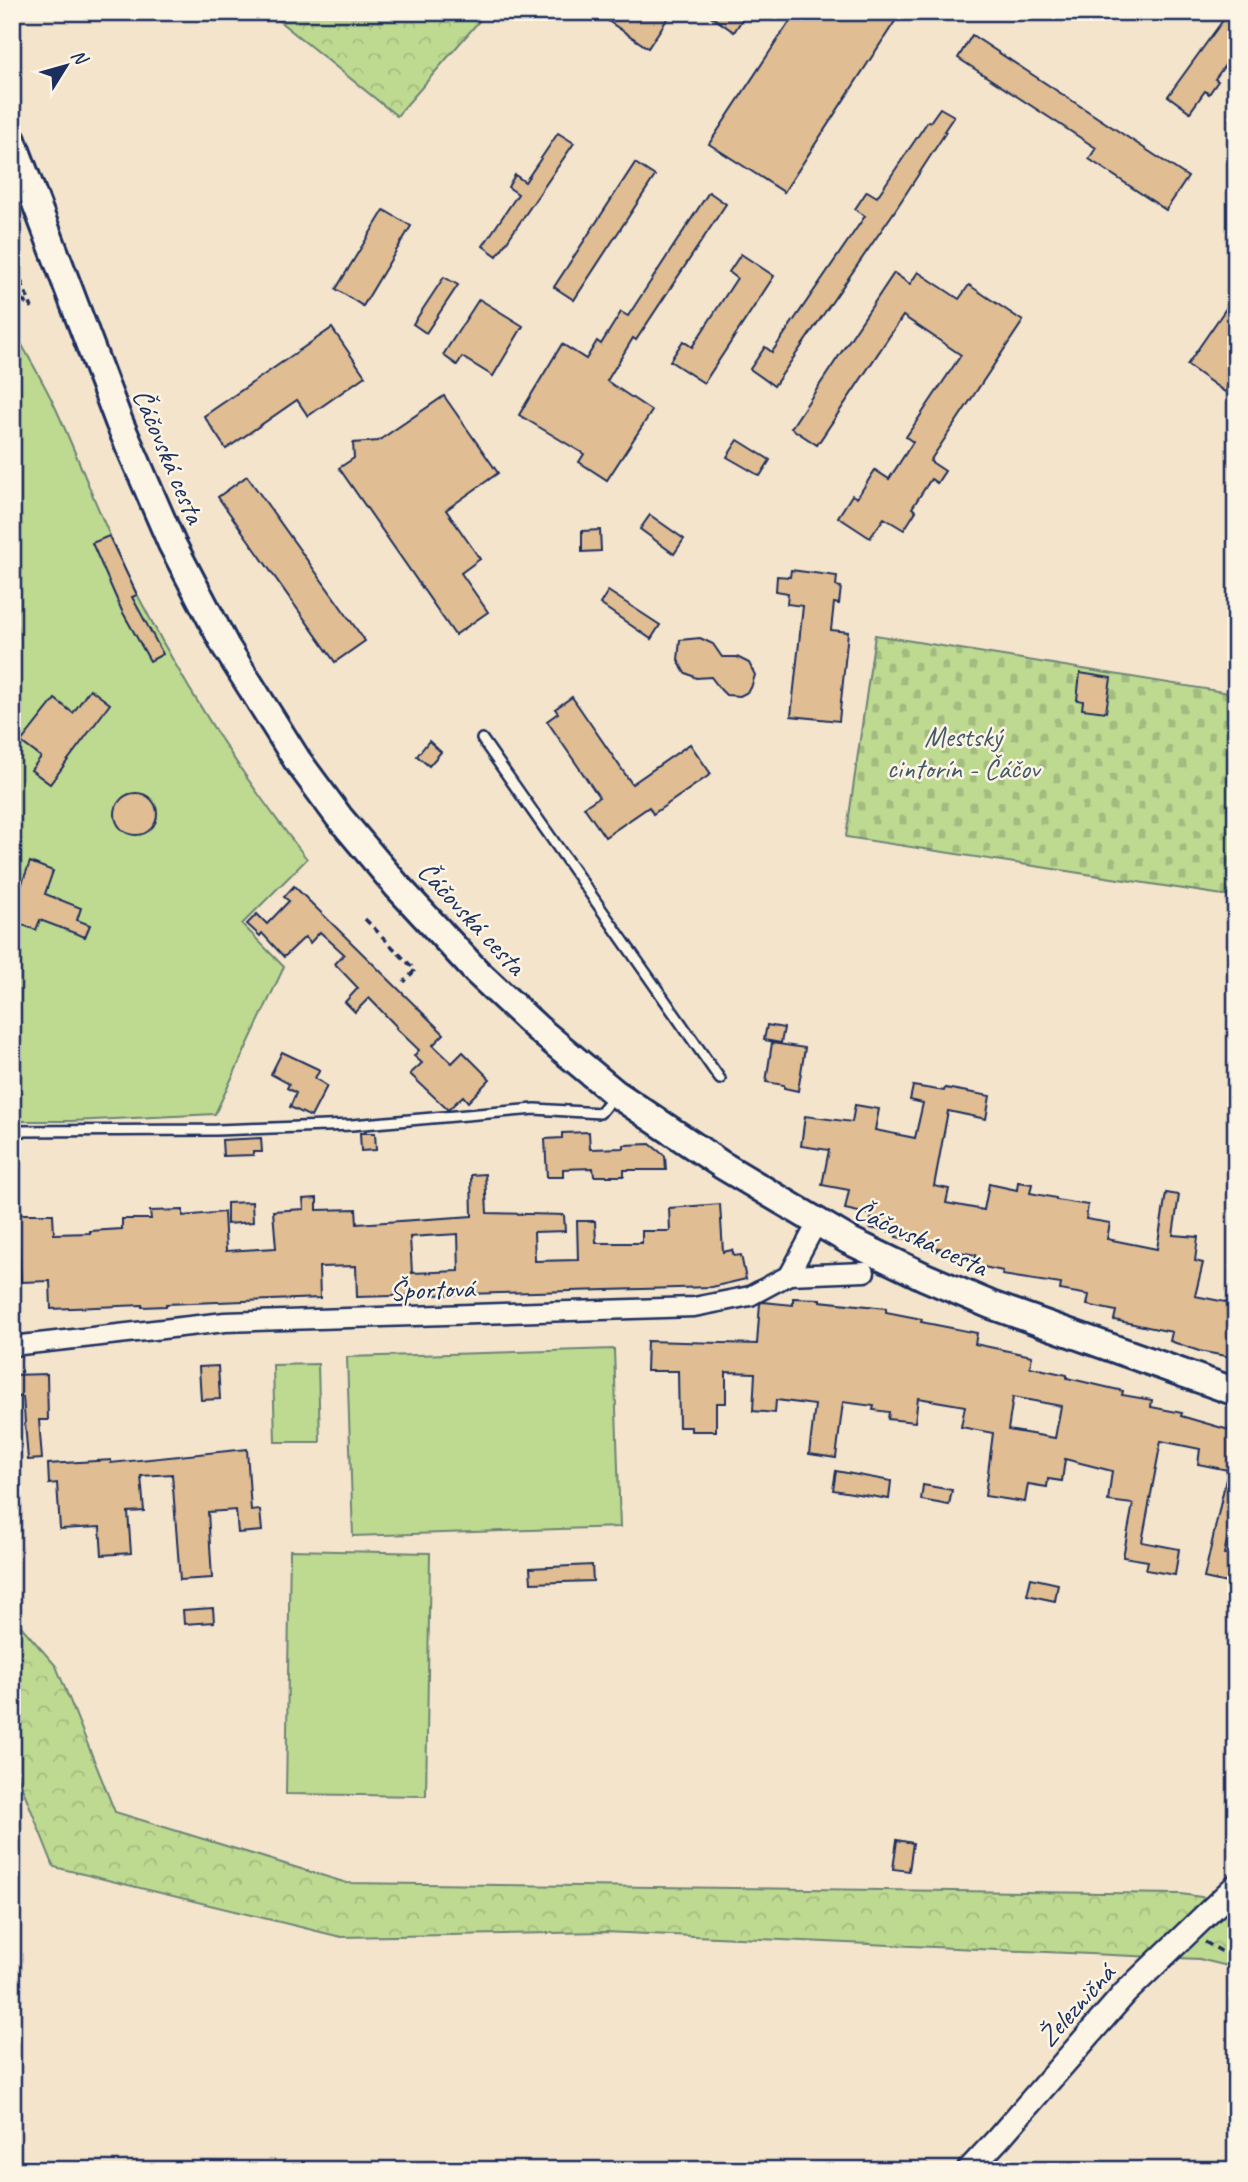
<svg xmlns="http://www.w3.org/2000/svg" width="1248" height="2182" viewBox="0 0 1248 2182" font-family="Caveat,sans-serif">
  <defs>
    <pattern id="forest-crowns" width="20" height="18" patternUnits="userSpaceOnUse" patternTransform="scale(1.75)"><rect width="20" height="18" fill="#bed990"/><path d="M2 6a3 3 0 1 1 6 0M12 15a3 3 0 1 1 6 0" fill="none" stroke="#a3bb7f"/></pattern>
    <pattern id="cemetery-stones" width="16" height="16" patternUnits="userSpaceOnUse" patternTransform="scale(1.75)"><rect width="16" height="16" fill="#bed990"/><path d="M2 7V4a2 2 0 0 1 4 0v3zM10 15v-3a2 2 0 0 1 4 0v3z" fill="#a3bb7f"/></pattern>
  </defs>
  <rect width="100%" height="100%" fill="#f4e4cc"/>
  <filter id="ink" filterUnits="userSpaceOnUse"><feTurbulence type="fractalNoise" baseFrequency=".0143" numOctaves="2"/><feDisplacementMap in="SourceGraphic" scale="14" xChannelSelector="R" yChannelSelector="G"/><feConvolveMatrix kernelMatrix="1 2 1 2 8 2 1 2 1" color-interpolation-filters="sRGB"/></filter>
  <g filter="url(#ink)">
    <g fill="url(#forest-crowns)" stroke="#6c8477" stroke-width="2">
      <polygon points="268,12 487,12 397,116"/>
      <polygon points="12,1616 56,1666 115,1812 347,1883 1181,1894 1236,1902 1236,1968 1199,1959 604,1932 341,1937 54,1867 12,1762"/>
    </g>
    <polygon fill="url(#cemetery-stones)" stroke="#6c8477" stroke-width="2" points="875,635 1236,694 1236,897 846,837"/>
    <g fill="#bed990" stroke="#6c8477" stroke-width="2">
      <path d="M12,327C27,355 44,382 57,411C85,473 107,536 138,596C186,689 242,777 307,859L242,924L284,967L215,1114L72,1121H12Z"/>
      <polygon points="614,1349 620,1527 353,1536 347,1357"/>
      <polygon points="318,1364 320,1442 275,1442 273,1365"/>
      <polygon points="290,1550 430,1553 426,1796 286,1794"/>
    </g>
    <g fill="#e0bd92" stroke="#1b2f5e" stroke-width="2" fill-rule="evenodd">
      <polygon points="595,12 672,12 648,48"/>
      <polygon points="705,12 747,12 734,32"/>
      <polygon points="796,12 901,12 784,192 709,144"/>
      <polygon points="1229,12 1236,12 1236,50 1215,79 1218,81 1209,94 1205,91 1190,112 1168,96"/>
      <polygon points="972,35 1188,177 1166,210 1089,159 1096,148 958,58"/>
      <polygon points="940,108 954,116 944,131 946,132 894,212 774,386 750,369 765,347 772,352 865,216 855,209 867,191 877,197 928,121 930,122"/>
      <polygon points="558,133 574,143 497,256 483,246 518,194 508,187 515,175 525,182"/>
      <polygon points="635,163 655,176 574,300 554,287"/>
      <polygon points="709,192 726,204 636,340 633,338 607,381 652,411 607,480 579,462 584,454 519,415 562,344 586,359 597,341 601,344 621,312 628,316"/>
      <polygon points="384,210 411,226 363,306 336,289"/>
      <polygon points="741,254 774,276 704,383 670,361 683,341 692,347 737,278 729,272"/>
      <polygon points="918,272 959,299 969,285 1023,321 930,461 945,471 937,483 931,479 912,508 916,511 904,530 884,518 870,538 838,517 852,495 857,498 875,470 889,479 913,442 906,437 961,355 903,316 817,445 791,428 894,273 910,284"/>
      <polygon points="444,277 458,285 426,333 413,324"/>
      <polygon points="1236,294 1236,376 1225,392 1187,365"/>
      <polygon points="479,299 523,326 493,376 462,357 457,365 443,355"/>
      <polygon points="332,328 365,376 308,416 297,400 226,449 204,416"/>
      <polygon points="444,396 498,473 446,510 480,559 461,573 488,612 455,635 339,468 354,458 353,443 378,441"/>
      <polygon points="738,440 770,460 760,476 727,457"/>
      <polygon points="247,476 365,641 335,662 218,497"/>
      <polygon points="650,515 684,539 674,554 640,529"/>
      <polygon points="600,530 601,551 582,552 582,531"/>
      <polygon points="109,536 137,595 132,597 163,654 150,661 122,611 92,543"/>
      <polygon points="791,570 837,576 836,586 841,587 839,604 834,603 831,630 848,632 839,721 791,716 803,606 787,604 788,593 776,591 777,576 790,577"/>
      <polygon points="608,591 660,625 651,639 600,604"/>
      <polygon points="700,638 713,644 722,657 737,657 749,663 755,675 751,688 746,693 740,696 726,695 721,690 711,677 696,678 684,672 678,660 680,640"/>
      <polygon points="1080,673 1111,678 1106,712 1082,709 1083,701 1077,700"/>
      <polygon points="90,689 110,704 50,784 31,770 41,757 21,742 55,699 73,713"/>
      <polygon points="572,697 632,784 690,744 711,774 653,814 649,807 605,837 584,807 599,797 547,721 558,713 555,709"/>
      <polygon points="429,741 441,752 429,766 417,756"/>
      <circle cx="136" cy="814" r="21"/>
      <polygon points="30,862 53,871 45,894 81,908 77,920 90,925 85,937 40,920 36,930 17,923 21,913 12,909 12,883 21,886"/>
      <polygon points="294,886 444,1034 433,1045 452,1063 463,1052 490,1079 468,1102 463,1096 448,1110 410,1074 422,1063 414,1056 419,1050 396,1028 397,1027 369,998 355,1012 345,1002 358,988 335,964 344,954 320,932 310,943 305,937 284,957 262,933 260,936 247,924 257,914 267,924 289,901 284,897"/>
      <polygon points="767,1025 784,1028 781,1043 764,1040"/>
      <polygon points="772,1043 805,1048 798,1091 784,1088 784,1085 766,1082"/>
      <polygon points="282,1052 320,1070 315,1078 327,1086 311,1117 290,1107 296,1093 287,1088 289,1084 271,1074"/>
      <polygon points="913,1086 944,1091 945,1088 990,1096 986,1119 948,1111 934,1186 949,1189 946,1203 984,1210 989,1184 1017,1190 1018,1182 1032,1184 1030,1193 1056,1198 1056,1200 1088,1205 1086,1219 1110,1223 1107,1239 1157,1249 1166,1193 1179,1195 1173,1235 1198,1237 1195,1261 1203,1263 1195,1296 1236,1304 1236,1358 1199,1351 1170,1341 1172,1332 1114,1320 1116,1311 1087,1305 1089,1295 1060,1290 1061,1284 1002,1275 1003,1271 974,1265 976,1255 938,1248 937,1251 923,1248 925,1242 896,1237 897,1233 869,1228 872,1215 845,1209 849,1190 822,1185 829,1150 801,1146 805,1116 852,1122 855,1105 879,1109 875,1130 915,1138 923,1103 910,1100"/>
      <polygon points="589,1132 590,1149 624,1148 624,1145 650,1144 665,1156 666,1170 624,1170 624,1176 594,1176 593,1168 563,1169 563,1177 547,1177 545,1139 562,1138 562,1133"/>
      <polygon points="360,1133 375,1133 376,1150 361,1151"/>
      <polygon points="261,1138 262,1152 253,1152 253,1155 223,1156 222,1140"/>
      <path d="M485,1174L487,1213L564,1215L565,1231L534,1232L535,1261L578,1260L577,1221H595L596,1243H642V1231H670L669,1208L720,1204L723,1252L732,1250L734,1256L741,1255L746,1279L712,1287L357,1297L356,1266L319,1267L320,1298L166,1304V1306L142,1307V1305L51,1309L50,1281L21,1282L18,1233H12V1214H53L54,1234L90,1233V1231L122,1229V1219H151L150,1211L183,1210V1216L224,1212L226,1251L276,1248L273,1211L304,1209L303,1199L317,1198V1210L356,1209L357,1224L472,1216L471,1175ZM458,1234L459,1271L412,1273L410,1237Z"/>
      <polygon points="252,1202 253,1222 227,1224 227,1203"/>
      <path d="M793,1298L820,1299V1301L886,1308V1312L922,1319L921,1322L977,1333L975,1344L1032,1356L1030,1367L1067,1375V1378L1123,1391L1122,1395L1152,1400L1151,1407L1182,1413L1181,1416L1236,1432V1500L1224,1554L1236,1556V1585L1204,1578L1228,1470L1198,1464L1200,1449L1161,1441L1142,1542L1179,1549L1175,1575L1146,1570L1148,1561L1123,1557L1133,1504L1108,1501L1112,1471L1065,1459L1062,1481L1048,1479L1047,1487L1028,1484L1025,1502L985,1496L993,1433L961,1427L965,1406L918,1398L915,1422L888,1419L889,1412L873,1410L874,1406L843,1402L836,1458L809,1454L815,1405L776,1400L775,1413L753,1411L755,1373L726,1372V1403H716V1431H691V1427H679L678,1371H646L647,1341L757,1344L760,1303L763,1302L793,1305ZM1013,1397L1061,1406L1055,1438L1008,1430Z"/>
      <polygon points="218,1366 220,1399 201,1400 199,1367"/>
      <polygon points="47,1374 48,1420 39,1420 42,1459 28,1460 23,1397 12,1397 12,1375"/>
      <polygon points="247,1449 251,1511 260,1510 262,1531 238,1533 236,1510 208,1512 212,1578 180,1580 172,1474 141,1476 144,1511 128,1512 131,1553 102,1555 100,1527 60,1529 57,1483 49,1484 48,1464 111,1460 111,1463"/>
      <polygon points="836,1471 891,1481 889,1499 833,1490"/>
      <polygon points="923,1485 952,1490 949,1505 921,1500"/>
      <polygon points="592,1565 593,1581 531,1583 530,1568"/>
      <polygon points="1031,1578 1058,1584 1055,1601 1027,1595"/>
      <polygon points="213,1608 214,1622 184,1624 183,1610"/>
      <polygon points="897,1840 913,1843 909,1871 893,1869"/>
    </g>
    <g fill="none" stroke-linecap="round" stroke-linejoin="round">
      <g stroke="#1b2f5e" stroke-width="14">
        <g id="service">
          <polyline points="482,739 720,1079"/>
          <polyline points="12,1131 216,1130 352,1125 535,1109 600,1113 614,1096"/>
        </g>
      </g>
      <g stroke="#1b2f5e" stroke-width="23">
        <g id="minor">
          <polyline points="789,1275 865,1272"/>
          <polyline points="12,1346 225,1322 694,1307 750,1296 789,1275 817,1223"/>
        </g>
      </g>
      <g stroke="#1b2f5e" stroke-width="28">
        <polyline id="tertiary" points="969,2170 998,2139 1125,1993 1236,1886"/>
      </g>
      <g stroke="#1b2f5e" stroke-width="32">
        <polyline id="secondary" points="12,140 119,422 172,544 226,647 297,760 339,817 397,886 476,971 537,1028 615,1093 722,1165 848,1240 925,1277 991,1305 1236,1392"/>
      </g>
      <g stroke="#1b2f5e" stroke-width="3.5" stroke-dasharray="7 5" stroke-linecap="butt">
        <polyline points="12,259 32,308"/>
        <polyline points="12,292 30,306"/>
        <polyline points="365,919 415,970 404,982"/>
        <polyline points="1205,1942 1221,1951 1236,1955"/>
      </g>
      <use href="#service" stroke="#fcf5e5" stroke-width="9"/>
      <use href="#minor" stroke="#fcf5e5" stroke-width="18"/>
      <use href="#tertiary" stroke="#fcf5e5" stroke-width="23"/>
      <use href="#secondary" stroke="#fcf5e5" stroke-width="26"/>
    </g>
  </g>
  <g text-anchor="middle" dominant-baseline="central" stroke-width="5" stroke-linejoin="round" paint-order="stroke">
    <g font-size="28" fill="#1b2f5e" stroke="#fcf5e5">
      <text transform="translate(169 456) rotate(67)">Čáčovská cesta</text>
      <text transform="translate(472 918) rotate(47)">Čáčovská cesta</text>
      <text transform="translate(921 1238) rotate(25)">Čáčovská cesta</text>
      <text transform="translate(432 1289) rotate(-2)">Športová</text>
      <text transform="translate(1076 2005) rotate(-48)">Železničná</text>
    </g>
    <g font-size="28" fill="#445a6a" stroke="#fcf5e5">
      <text x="963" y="736">Mestský<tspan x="963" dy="32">cintorín - Čáčov</tspan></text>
    </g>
  </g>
  <rect width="1248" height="2182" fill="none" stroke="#fcf5e5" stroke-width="42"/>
  <rect x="21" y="21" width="1206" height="2140" fill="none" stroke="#1b2f5e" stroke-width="2.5" filter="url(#ink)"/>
  <g transform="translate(66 66) rotate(53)" stroke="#fcf5e5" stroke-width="5" paint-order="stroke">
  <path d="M0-5L12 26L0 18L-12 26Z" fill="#1b2f5e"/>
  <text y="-10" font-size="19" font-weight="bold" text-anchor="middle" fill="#1b2f5e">N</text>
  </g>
</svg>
